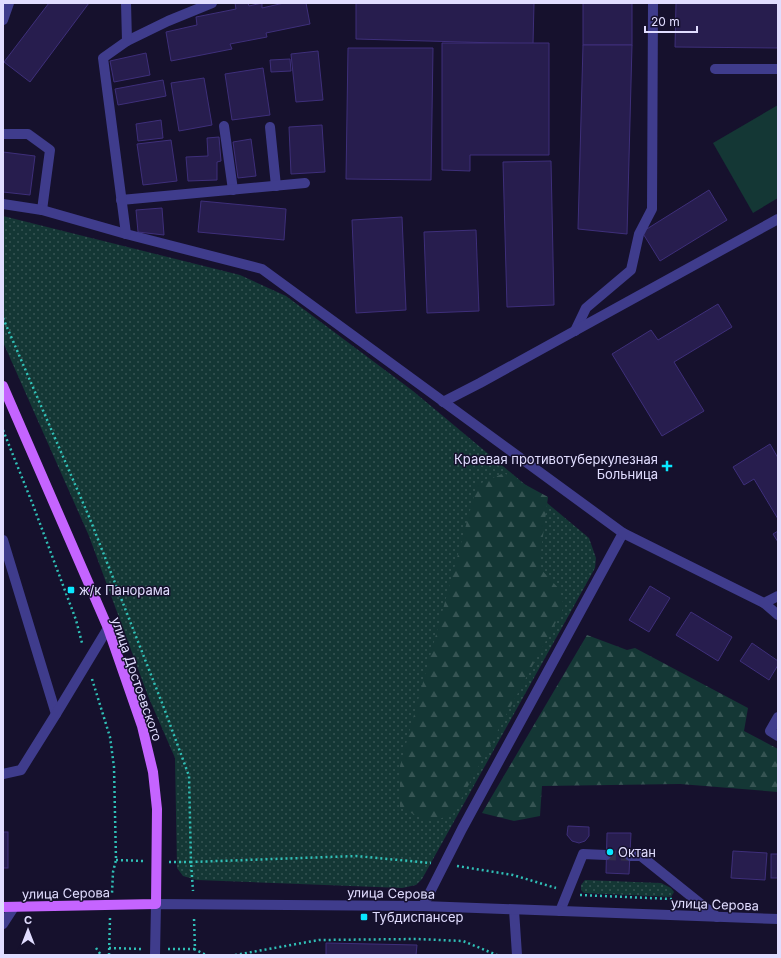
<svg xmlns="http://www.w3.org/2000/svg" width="781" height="958" viewBox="0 0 781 958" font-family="Inter,sans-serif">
  <defs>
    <pattern id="grass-dots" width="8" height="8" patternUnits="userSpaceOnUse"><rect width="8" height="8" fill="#143735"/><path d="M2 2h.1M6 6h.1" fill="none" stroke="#365453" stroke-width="1.8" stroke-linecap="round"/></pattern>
    <pattern id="forest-firs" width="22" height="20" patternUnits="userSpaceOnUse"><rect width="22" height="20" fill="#143735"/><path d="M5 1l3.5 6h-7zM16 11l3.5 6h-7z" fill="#365453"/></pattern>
  </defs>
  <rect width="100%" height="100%" fill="#16112d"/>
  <g fill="url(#grass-dots)">
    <polygon points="3,216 240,275 286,296 413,391 589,538 596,558 595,568 422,879 416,885 402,888 197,880 183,876 177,868 175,758 148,696 89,536 3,342"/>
    <polygon points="585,880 661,883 671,888 674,892 671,897 584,893 581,890 581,885"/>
  </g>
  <g fill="url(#forest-firs)">
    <polygon points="504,473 548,497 539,567 560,590 564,607 452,816 426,821 400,807 400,766 477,485"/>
    <polygon points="587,635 627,650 635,648 748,708 744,731 778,749 778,792 680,784 542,786 540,816 514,821 482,813"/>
  </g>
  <polygon fill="#143735" points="778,105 778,198 753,213 713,143"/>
  <g fill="#271d4e" stroke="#3e2f7a">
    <polygon points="49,3 89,3 30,82 4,62"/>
    <polygon points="235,3 248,3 249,6 262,3 262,8 284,3 306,3 310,24 266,33 267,37 230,44 232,49 171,61 166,32 197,25 196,17 236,9"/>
    <polygon points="356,3 534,3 533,44 356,39"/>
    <rect x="583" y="3" width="49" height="42"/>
    <polygon points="676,3 778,3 778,48 675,47"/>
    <polygon points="442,43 549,43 549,155 470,155 470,171 442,170"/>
    <polygon points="583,45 632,45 627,234 578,229"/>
    <polygon points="348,48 433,48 431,180 346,179"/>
    <polygon points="318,51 323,100 296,102 291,54"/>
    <polygon points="146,53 150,75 114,82 110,61"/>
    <polygon points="290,59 291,71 271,72 270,60"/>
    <polygon points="263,68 270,115 232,120 225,74"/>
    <polygon points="204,78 212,125 179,131 171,83"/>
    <polygon points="163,80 166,96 118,105 115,89"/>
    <polygon points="161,120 163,138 138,141 136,124"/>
    <polygon points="322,125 325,172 291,174 289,127"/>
    <polygon points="219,137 221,161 217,162 217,180 188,181 186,157 208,156 207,138"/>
    <polygon points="251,139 256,176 238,178 233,142"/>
    <polygon points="171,140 177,181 143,185 137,144"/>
    <polygon points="3,152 35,156 30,195 3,192"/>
    <polygon points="551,161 554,305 507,307 503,162"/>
    <polygon points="709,190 727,220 660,261 642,232"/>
    <polygon points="201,201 286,209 284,240 198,232"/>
    <polygon points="162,208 164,235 138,232 136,210"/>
    <polygon points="402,217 406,310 356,313 352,220"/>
    <polygon points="476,230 479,311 427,313 424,232"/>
    <polygon points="718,304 732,327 674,362 704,411 662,436 612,354 651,330 658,340"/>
    <polygon points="770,444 778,458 778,519 754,479 744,485 733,467"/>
    <polygon points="778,531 778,542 773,534"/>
    <polygon points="650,586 670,598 649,632 629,620"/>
    <polygon points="691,612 732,637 718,661 676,635"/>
    <polygon points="752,643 778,661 778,665 769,680 740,661"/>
    <polygon points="568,826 589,827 589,836 585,841 579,843 572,841 567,835"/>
    <rect x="3" y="832" width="5" height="36"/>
    <polygon points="607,833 631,833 629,874 606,873"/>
    <polygon points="733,851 767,853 765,880 731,878"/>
    <rect x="771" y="854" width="7" height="24"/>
    <polygon points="326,943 417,945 416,955 326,955"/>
  </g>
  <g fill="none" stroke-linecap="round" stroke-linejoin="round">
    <polyline stroke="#34304c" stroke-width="10" stroke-dasharray="10 5" stroke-linecap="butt" points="606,855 630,856"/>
    <g stroke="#30c0b7" stroke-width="2.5" stroke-dasharray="2 3" stroke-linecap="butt">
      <polyline points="3,318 90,519 164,708 189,776 191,862 356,856 431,863"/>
      <polyline points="3,430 33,505 76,620 82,643"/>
      <polyline points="92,679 110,737 114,767 116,860 113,872 112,893"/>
      <polyline points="116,860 144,861"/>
      <polyline points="169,862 191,862 193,891"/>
      <polyline points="457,866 513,875 556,888"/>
      <polyline points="580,895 672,899"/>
      <polyline points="96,948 101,955"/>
      <polyline points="109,948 143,949"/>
      <polyline points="168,949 195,949 194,918"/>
      <polyline points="194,949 206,955"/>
      <polyline points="109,955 110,918"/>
      <polyline points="235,955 319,940 416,939 463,941 497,955"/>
    </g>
    <g stroke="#3f3c8c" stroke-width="10">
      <polyline points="3,20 9,3"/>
      <polyline points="127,41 168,21 212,3"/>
      <polyline points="715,69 778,69"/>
      <polyline points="224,126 233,190"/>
      <polyline points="270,127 276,186"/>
      <polyline points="3,134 28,134 50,150 42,210"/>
      <polyline points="121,200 305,183"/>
      <polyline points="3,204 42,210 126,234 262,269 623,533 462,829 423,906"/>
      <polyline points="126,234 103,58 127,41 126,3"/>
      <polyline points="575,331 586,308 631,270 639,234 652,209 653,3"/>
      <polyline points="443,402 480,383 778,219"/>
      <polyline points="623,533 764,603 778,596"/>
      <polyline points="3,540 56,714"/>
      <polyline points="764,603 778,615"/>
      <polyline points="778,717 770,731 778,736"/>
      <polyline points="3,774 21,770 56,714 108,628"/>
      <polyline points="630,856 641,856 717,917"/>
      <polyline points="514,910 517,955"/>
      <polyline points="560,911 583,854 606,855"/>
      <polyline points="3,924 14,907"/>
      <polyline points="155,955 156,904 423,906 778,919"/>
    </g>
    <polyline stroke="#c564ff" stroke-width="10" points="3,386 108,628 142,726 153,772 157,809 156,904 3,907"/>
  </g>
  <g fill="#09e7ff" stroke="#16112d" stroke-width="1.5">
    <path d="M665 460h4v4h4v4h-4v4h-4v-4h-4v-4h4z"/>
    <rect x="67" y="586" width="8" height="8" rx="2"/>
    <circle cx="610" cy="852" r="4"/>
    <rect x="360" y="913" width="8" height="8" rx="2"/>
  </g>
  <g text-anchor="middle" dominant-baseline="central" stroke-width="3" stroke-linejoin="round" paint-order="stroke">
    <g font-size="13" fill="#e1ddff" stroke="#16112d" text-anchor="start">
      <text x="658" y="459" text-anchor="end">Краевая противотуберкулезная<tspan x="658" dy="15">Больница</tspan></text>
      <text x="79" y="590">ж/к Панорама</text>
      <text x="618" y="852">Октан</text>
      <text x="372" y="917">Тубдиспансер</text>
    </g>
    <g font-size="13" fill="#e1ddff" stroke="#16112d">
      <text transform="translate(137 679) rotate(71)">улица Достоевского</text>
      <text transform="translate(66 893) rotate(-1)">улица Серова</text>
      <text transform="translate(391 893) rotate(1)">улица Серова</text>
      <text transform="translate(715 904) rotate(2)">улица Серова</text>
    </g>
  </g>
  <rect width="781" height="958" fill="none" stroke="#e1ddff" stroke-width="8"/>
  <g transform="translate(28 930)" stroke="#16112d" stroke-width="3" paint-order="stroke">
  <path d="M0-3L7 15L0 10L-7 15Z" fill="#e1ddff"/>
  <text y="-6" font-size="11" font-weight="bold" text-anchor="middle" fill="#e1ddff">С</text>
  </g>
  <path d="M645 26v6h52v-6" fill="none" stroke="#e1ddff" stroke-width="2"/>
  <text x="651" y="26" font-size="12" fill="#e1ddff" stroke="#16112d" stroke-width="3" paint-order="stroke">20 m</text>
</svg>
